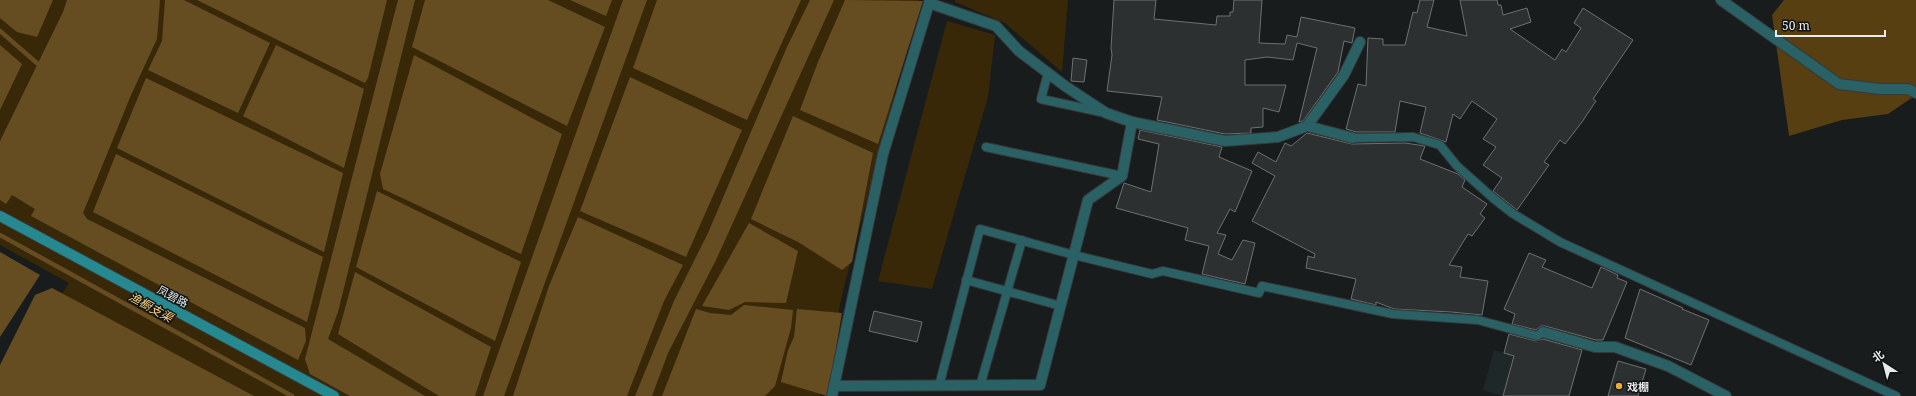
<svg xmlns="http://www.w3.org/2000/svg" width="1916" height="396" viewBox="0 0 1916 396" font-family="'Noto Serif','Noto Sans SC',serif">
  <rect width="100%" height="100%" fill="#191c1d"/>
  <polygon fill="#1e2829" points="1494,350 1514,356 1503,396 1483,390"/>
  <g fill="#382808">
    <polygon points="0,0 919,0 843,291 820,396 14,396 26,351 69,283 0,245"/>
    <polygon points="955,0 1068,0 1062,72 1005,23 955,2"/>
    <polygon points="947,21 995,35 988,97 932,289 878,281"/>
  </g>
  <polygon fill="#573f11" points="1784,0 1916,0 1916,95 1888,114 1842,120 1789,136 1772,15"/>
  <g fill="#664d21">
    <polygon points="0,0 53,0 37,37 17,32 0,18"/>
    <polygon points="67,0 160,0 157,39 131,95 83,213 87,219 305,328 306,341 298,360 31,216 35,209 12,195 6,204 0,200 0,141 63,12"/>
    <polygon points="165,0 184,0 270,43 238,113 148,70 162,41"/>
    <polygon points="197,0 387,0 368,78 365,83"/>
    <polygon points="398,0 415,0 338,312 328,339 425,396 350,396 310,374 305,359"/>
    <polygon points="425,0 548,0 605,27 567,126 412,47"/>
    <polygon points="570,0 612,0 606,16"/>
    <polygon points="623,0 647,0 504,396 483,396"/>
    <polygon points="657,0 801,0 747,120 633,68"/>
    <polygon points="810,0 834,0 716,260 668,353 652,396 635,396 674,301 708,233 787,47"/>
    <polygon points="845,0 923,1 878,144 800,110 818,62"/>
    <polygon points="0,45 22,64 0,110"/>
    <polygon points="276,45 364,89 344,168 243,116"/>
    <polygon points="414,55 562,134 521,254 383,189 380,174"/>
    <polygon points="630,77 742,130 686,257 580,211"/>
    <polygon points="146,78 343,173 324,252 117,148"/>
    <polygon points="793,116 873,153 852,262 842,270 798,242 751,219"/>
    <polygon points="116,154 323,257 307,322 93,212"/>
    <polygon points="377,191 521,262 495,341 356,267"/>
    <polygon points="578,217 683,265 664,301 627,396 513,396 549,286"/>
    <polygon points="749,223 798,251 786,303 745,302 729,310 702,306"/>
    <polygon points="0,252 40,275 0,337"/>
    <polygon points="355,272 491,347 475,396 439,396 338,334"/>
    <polygon points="52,288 254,396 0,396 0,365 35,295"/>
    <polygon points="744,305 793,310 791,328 775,386 765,396 662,396 696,309 710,313 731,315"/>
    <polygon points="797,309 842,313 828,395 827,396 781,382 788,350 794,337"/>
  </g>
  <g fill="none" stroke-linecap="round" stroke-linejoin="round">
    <g stroke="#664d21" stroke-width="4.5">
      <polyline points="0,31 38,64"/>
      <polyline points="0,235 292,396"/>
    </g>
  </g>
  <g fill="#2d3030" stroke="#6c7070">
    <polygon points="1114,0 1156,0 1154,19 1216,25 1217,16 1230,16 1230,12 1233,12 1234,0 1262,0 1259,43 1285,44 1287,35 1297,37 1301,17 1355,28 1352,43 1344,41 1338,72 1303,121 1299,122 1317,48 1297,43 1293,60 1267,57 1245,60 1245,85 1286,85 1279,112 1263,108 1263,127 1251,128 1251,133 1225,134 1157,120 1162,97 1107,91 1112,55 1111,48"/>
    <polygon points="1420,0 1434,0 1427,27 1467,36 1460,0 1497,0 1498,5 1501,5 1503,15 1527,8 1531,22 1510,29 1555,60 1562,49 1566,52 1581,28 1574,23 1583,8 1633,40 1593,99 1596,101 1582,122 1565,144 1560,140 1544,162 1549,165 1517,210 1493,191 1502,178 1483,165 1496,147 1483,139 1497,119 1472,101 1460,119 1453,114 1446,142 1420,133 1426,107 1400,101 1395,132 1356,132 1346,129 1358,84 1366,86 1368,38 1383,39 1383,45 1405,45 1413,12 1417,13"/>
    <polygon points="1073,58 1087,60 1084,82 1071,81"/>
    <polygon points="1140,130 1222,147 1219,157 1252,171 1235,212 1230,209 1217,233 1226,235 1218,254 1232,260 1243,240 1255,243 1245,284 1202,274 1209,246 1185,240 1188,228 1116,208 1124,183 1151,192 1159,144 1138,139"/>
    <polygon points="1307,133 1352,144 1405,143 1425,146 1420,159 1458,174 1465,180 1462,187 1487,204 1480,214 1485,218 1472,236 1468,234 1449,265 1462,267 1460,277 1488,281 1482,315 1451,312 1394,309 1376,302 1376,305 1351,299 1356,279 1306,268 1308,256 1314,258 1315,254 1252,221 1275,176 1252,163 1258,152 1276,162 1285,143 1291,146"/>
    <polygon points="1529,253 1546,260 1542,267 1592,288 1601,267 1618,275 1617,278 1627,282 1603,340 1596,340 1545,326 1541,326 1536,330 1512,324 1515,314 1504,309"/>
    <polygon points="1640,289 1683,308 1682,309 1709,320 1691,365 1625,338"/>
    <polygon points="874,311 922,322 917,342 869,331"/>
    <polygon points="1509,334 1536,341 1543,339 1582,350 1569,396 1503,396 1514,356 1504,353"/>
    <polygon points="1618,361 1646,369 1638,396 1608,396"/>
  </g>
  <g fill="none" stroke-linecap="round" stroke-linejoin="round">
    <g stroke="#36393a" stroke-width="10">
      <g id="service">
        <polyline points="1048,73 1041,99 1101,112"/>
        <polyline points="1353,138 1413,137 1440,145 1457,166 1493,198 1512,213 1560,242 1896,396"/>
        <polyline points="986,147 1122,176"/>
        <polyline points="966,280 1061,306"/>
        <polyline points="939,386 980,229 1074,255 1152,274 1163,271 1259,293 1262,286 1393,314 1478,320 1537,336 1543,332"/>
        <polyline points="980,386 1022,240"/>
      </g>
    </g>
    <g stroke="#36393a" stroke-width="12">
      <g id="minor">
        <polyline points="1721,0 1839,84 1880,89 1908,89 1916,93"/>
        <polyline points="1132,122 1225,141 1278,137 1307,126 1344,75 1360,42"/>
        <polyline points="1307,126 1353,138"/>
        <polyline points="1543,332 1595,347 1615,347 1668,366 1726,396"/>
        <polyline points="834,386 1040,385 1088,200 1122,176 1132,122 1106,113 1065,86 1019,51 996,26 929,3"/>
        <polyline points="832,396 883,154 930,0"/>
      </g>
    </g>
    <g stroke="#36393a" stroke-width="12">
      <polyline id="secondary" points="0,216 334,396"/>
    </g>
    <use href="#service" stroke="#2a6165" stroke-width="8"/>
    <use href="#minor" stroke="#2a6165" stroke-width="10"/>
    <use href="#secondary" stroke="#25898f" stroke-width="10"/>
  </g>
  <circle fill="#e7ac36" stroke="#101314" stroke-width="1.5" cx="1619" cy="386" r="4"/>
  <g text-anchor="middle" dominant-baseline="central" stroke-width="3" stroke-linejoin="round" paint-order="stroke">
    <g font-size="11" fill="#e9ebeb" stroke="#101314">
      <text transform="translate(173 296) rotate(28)">凤碧路</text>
    </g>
    <g font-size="11" font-weight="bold" fill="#e9ebeb" stroke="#101314" text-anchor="start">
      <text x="1627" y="386">戏棚</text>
    </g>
    <g font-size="12" font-style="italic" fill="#f8cf89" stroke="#101314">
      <text transform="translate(151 307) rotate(29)">渔橱支渠</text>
    </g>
  </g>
  <g transform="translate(1884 364) rotate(324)" stroke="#101314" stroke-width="3" paint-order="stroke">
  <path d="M0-3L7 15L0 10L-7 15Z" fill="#e9ebeb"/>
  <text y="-6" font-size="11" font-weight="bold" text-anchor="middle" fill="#e9ebeb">北</text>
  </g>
  <path d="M1776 30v6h109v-6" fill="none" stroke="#e9ebeb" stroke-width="2"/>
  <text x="1782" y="30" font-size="12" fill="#e9ebeb" stroke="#101314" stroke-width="3" paint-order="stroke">50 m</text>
</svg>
